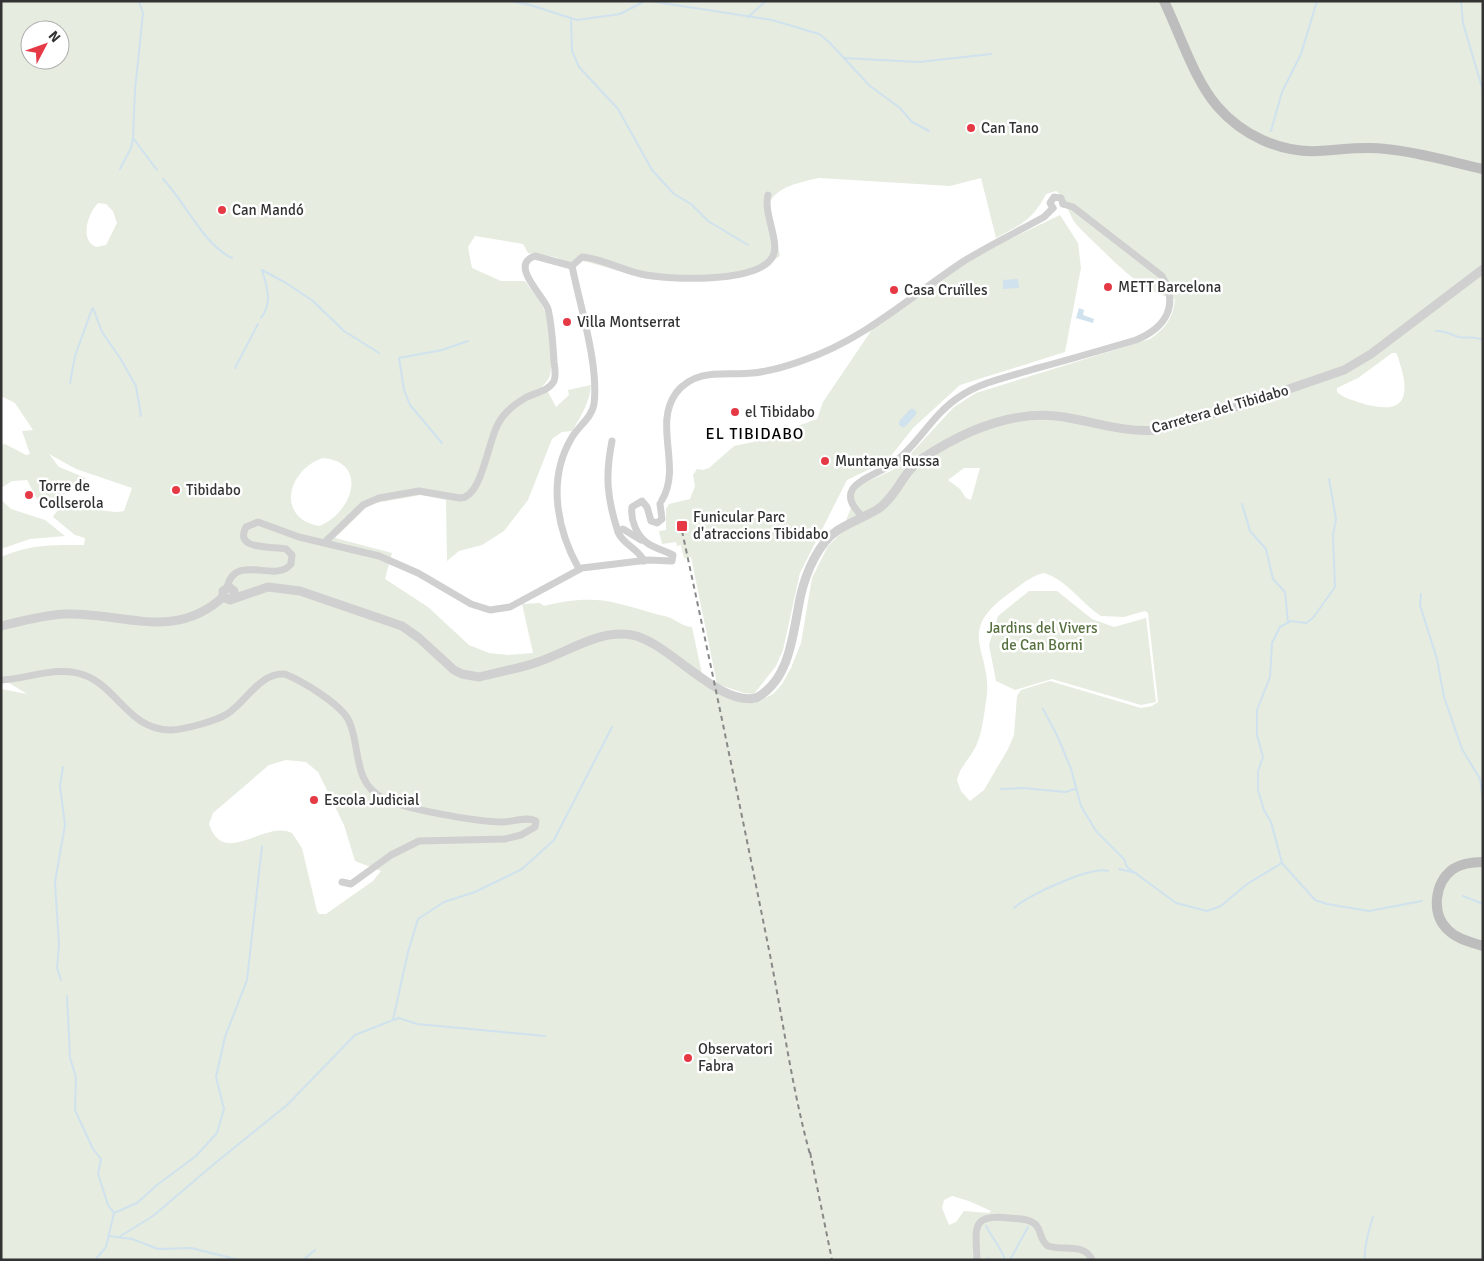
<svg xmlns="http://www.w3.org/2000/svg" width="1484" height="1261" viewBox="0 0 1484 1261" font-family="Signika,sans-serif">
  <rect width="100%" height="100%" fill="#fff"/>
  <g fill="#e6ecdf" fill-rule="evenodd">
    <path d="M1,1H1483V1260H1V689L27,694L1,678V557C31,544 53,545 84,545L85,538L75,535L53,517C65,492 104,517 124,511L132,488L76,469L49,454L59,467L86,478L43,510L27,480L12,481L1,488V445L5,444L26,455L30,454L22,431L33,430L15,403L1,396ZM30,30H60V60H30ZM819,178L950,186L981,178L996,238C1020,225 1033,220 1046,194L1056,191C1066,197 1068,214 1076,224C1083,232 1092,240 1100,248C1123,270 1144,292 1175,299C1173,318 1166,328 1150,339L976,393L954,407L903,462L891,471L859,485L853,493V503L841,533L828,546L812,578L801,643L791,668L782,684L773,694L755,703H744L702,684V674L692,627C681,626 677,620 668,617C651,613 633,607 616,603C595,597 565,600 544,606L540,603L522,604L533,653L508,655L489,653L469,645L428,607L385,579L392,553L335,538L370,504L421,495L446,500L447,561L459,551L482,545L504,531L528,500L552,439L562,432L572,431C581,416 590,402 591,385L568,390L569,395L556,407L548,392L541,388C544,384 549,380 550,375C554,355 551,321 541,303C536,295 530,289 525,281H501L472,268L468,247L475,236L523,244L528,253L555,257L575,265L581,261L588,262L639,277L661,280L752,274L780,256L769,203C778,186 801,182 819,178ZM98,203L106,204L113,211L117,223L106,245L96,247C79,240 88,213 98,203ZM1392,353H1396C1399,358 1399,362 1401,367C1412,405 1397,414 1361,403C1353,400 1343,398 1337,392V388L1358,378ZM323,458C369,462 353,513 319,526C275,518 288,469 323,458ZM964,468H980L971,500L966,498L960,489L948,480ZM1044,573C1067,580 1081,603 1101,616L1124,617L1145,611L1148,613L1158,702L1152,706L1141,708L1050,681L1021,690L1017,696L1014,735L1008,749L984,790L970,801L961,791L957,780C959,768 971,757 976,746C982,734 984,715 986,701C995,651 951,634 1011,592C1021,585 1032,575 1044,573ZM286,760L306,762L318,772L344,825L355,861L381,871L373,881L326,914H319L317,911L302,848L292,833C265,819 224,869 209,824L213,813L269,765ZM952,1196L969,1201L991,1211L989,1213L964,1211L956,1222L949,1225L942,1208L944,1200Z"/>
    <polygon points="1060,215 1078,243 1081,268 1065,352 960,385 913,428 891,456 876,466 847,480 800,573 783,650 776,666 754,694 744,693 717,684 691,557 684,558 681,545 677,546 676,542 662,544 659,531 666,530 666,509 669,504 690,499 695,486 693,475 697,469 703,470 709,468 734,446 753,442 817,419 823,402 873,328 950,272 1000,244"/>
    <polygon points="1,500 11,509 45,520 65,536 30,539 1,549"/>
    <polygon points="1029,591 1057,591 1092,619 1114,627 1146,618 1156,702 1141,705 1052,679 1015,690 996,681 989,645 998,616"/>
  </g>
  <g fill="#cfe2ee">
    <polygon points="1018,279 1019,288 1003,289 1003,280"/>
    <polygon points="1079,308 1084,310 1083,315 1094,319 1093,323 1076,318"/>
  </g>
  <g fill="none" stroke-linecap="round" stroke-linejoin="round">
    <g stroke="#cfe2ee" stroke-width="2">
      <polyline points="139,1 143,13 135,90 133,138 157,170"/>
      <polyline points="510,1 530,5 577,20 620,14 645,1"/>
      <polyline points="649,1 772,20 819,34 829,42 870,86 900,108 912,122 929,131"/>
      <polyline points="1461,1 1463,23 1483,91"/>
      <polyline points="748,17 766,1"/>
      <polyline points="571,20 572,51 579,67 618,109 652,170 674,194 691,204 708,221 748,245"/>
      <polyline points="844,58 919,62 991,54"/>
      <polyline points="1271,131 1282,92 1301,54 1317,1"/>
      <polyline points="120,169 131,148 133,138"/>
      <path d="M163,179C186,203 203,244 232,258"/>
      <polyline points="262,270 286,283 313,301 344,331 379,353"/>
      <polyline points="93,308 102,332 120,358 136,386 141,416"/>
      <path d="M261,318C273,302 267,287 262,270"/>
      <path d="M1436,331C1446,330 1450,335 1459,337C1469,339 1472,335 1483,340"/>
      <polyline points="235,368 258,324"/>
      <polyline points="70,383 75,356 92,309"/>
      <polyline points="442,443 410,405 404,390 399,358 442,350 468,341"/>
      <polyline points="1242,504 1250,531 1266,549 1273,579 1285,592 1288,622"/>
      <polyline points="1421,594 1420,605 1437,659 1444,697 1462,749 1480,779 1483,800"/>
      <polyline points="1043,709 1057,735 1071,769 1081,806 1096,831 1124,859 1127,867 1176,903 1207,911 1221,906 1247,884 1282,863 1315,900 1327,904 1369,911 1422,901"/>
      <polyline points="1001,789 1024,788 1065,792 1075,789"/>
      <polyline points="1282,863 1271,822 1264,810 1258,790 1258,771 1263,757 1257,735 1257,710 1270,677 1272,643 1280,627 1291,621 1306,623 1313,618 1335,587 1333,535 1336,519 1329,479"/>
      <polyline points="1119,869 1136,873"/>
      <polyline points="1463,896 1483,904"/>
      <path d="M1014,908C1027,895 1092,866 1108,871"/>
      <polyline points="61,980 57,968 59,945 55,882 65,825 60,786 63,767"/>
      <polyline points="67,996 70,1058 76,1077 75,1110 93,1149 101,1159 98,1174 108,1205 114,1213 106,1247 95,1260"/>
      <polyline points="394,1020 399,1018 417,1024 545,1036"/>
      <polyline points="114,1213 137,1203 157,1185 196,1156 217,1133 224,1109 216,1077 225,1037 247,980 262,846"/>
      <path d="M986,1226C992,1238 1001,1247 1005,1260"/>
      <polyline points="109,1236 132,1239 158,1249 191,1248 240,1260"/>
      <polyline points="119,1237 153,1216 214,1164 287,1105 355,1035 393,1020 408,952 418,919 444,902 475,892 522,869 554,840 612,727"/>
      <polyline points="988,1258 990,1260"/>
      <polyline points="303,1260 315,1250"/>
      <polyline points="1010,1260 1028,1227"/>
      <path d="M1365,1260C1364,1248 1369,1229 1373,1217"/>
    </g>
    <polyline stroke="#cfe2ee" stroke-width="8" points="903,423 912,413"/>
    <g stroke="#d0d0d0" stroke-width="7">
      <polyline points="1053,208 1050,203 1054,197 1061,198 1063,204"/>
      <path d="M572,266C580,306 599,365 594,404C592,418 577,427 571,439C547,480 557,530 579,569"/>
      <path d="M572,266L582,257C600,258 622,270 641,274C668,280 759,284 773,256C780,241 763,213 768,195"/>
      <path d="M612,441C605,476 607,498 618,532L623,529L641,540"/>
      <path d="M662,500C682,467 653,425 676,393C696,367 725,376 753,373C770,371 788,366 804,360C865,339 911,296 964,261C990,245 1017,232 1044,217L1053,208"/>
      <path d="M863,517C828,484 875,478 895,462C919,443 933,414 959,397C981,382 1008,377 1034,369C1068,360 1102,350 1136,340C1165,328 1180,306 1162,276L1073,207L1063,204"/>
      <path d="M618,532C623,545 638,548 644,561"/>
      <path d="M325,542L363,505L379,498L419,491L460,498C482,498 488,441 498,424C503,414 515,404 525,398C534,393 549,391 554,381C556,376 555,368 554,362C553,345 552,326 548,309C545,297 508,265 535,256L572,266"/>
      <path d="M227,587C236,552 276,584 291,564L292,555L286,549C274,546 233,551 246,527L258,522L299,537L379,556L418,573L471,604L490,610L510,607L582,568L648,560L672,561L673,555C656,547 643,546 635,527C632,520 631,514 632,507L642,501L647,507L651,521L657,523L662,519L660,504"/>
      <path d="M1,680C27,679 59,665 84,675C118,687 129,731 172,730C186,729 216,721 227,714C246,702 260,672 285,674C302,681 341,704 349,721C361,747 352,782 383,798C402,809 479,822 502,822C512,822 528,816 536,821L535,827L521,835L505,839L419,841L391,855L351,884L342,882"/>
      <path d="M977,1260C976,1229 970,1213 1009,1218C1017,1219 1028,1218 1035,1224C1042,1230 1039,1240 1048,1246C1062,1251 1086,1243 1092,1260"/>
    </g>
    <g stroke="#d0d0d0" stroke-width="9">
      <path d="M223,597L230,600L268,587L300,591L402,626L419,638L454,670L462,674L479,677C498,672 517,669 535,663C567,653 598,629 632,635C669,642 717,706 756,698C792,679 793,629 801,594C806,573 818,543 838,530C851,522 865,517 878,509C897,496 903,471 923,458C964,431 1014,409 1064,417C1095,422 1125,433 1157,430L1242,405L1344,370L1371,354L1483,269"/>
      <polyline points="223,597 223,591 229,587 234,591 234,597"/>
      <path d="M1,626C22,621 44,615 65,614C122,612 174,642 223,597"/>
    </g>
    <g stroke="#bdbdbd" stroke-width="10">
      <path d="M1164,1C1180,34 1194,79 1217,106C1242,135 1280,153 1318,151C1341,150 1363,146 1386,149C1419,152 1451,162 1483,169"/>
      <path d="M1483,862C1472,862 1462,863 1453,869C1434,883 1431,914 1448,930C1457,939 1471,942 1483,946"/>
    </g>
    <g stroke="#888" stroke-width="2" stroke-dasharray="5 4" stroke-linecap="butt">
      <path d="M682,531C712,670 741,810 769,950C783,1019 792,1090 811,1158"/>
      <polyline points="810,1152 832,1260"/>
    </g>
  </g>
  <g fill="#e63946" stroke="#fff" stroke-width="2">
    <circle cx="971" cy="128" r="5"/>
    <circle cx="222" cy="210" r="5"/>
    <circle cx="1108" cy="287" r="5"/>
    <circle cx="894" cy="290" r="5"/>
    <circle cx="567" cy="322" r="5"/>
    <circle cx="735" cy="412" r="5"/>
    <circle cx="825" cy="461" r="5"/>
    <circle cx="176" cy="490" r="5"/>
    <circle cx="29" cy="495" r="5"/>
    <rect x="676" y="520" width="12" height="12" rx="2.5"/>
    <circle cx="314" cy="800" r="5"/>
    <circle cx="688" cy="1058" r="5"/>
  </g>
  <g text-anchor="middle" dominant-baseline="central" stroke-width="5" stroke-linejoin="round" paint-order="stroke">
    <g font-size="15" fill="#333" stroke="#fff" text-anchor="start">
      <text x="981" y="128">Can Tano</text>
      <text x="232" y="210">Can Mandó</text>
      <text x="1118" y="287">METT Barcelona</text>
      <text x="904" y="290">Casa Cruïlles</text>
      <text x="577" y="322">Villa Montserrat</text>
      <text x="745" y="412">el Tibidabo</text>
      <text x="835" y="461">Muntanya Russa</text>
      <text x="39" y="486">Torre de<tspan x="39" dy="17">Collserola</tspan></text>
      <text x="186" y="490">Tibidabo</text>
      <text x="693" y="517">Funicular Parc<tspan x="693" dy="17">d'atraccions Tibidabo</tspan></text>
      <text x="324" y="800">Escola Judicial</text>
      <text x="698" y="1049">Observatori<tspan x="698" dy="17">Fabra</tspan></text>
    </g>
    <g font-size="15" fill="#333" stroke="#fff">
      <text transform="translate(1220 409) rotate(-16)">Carretera del Tibidabo</text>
    </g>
    <g font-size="15" fill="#56703f" stroke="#fff">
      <text x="1042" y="628">Jardins del Vivers<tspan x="1042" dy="17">de Can Borni</tspan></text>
    </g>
    <g font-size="16" letter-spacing="1" fill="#000" stroke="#fff">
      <text x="755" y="434">EL TIBIDABO</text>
    </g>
  </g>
  <rect width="1484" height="1261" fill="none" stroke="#333333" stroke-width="5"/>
  <g transform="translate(45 45) rotate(49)"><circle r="24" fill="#ffffff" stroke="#adadad"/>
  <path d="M0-4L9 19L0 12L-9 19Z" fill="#e63946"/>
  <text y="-8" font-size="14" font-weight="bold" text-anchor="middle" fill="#333333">N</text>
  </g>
</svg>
